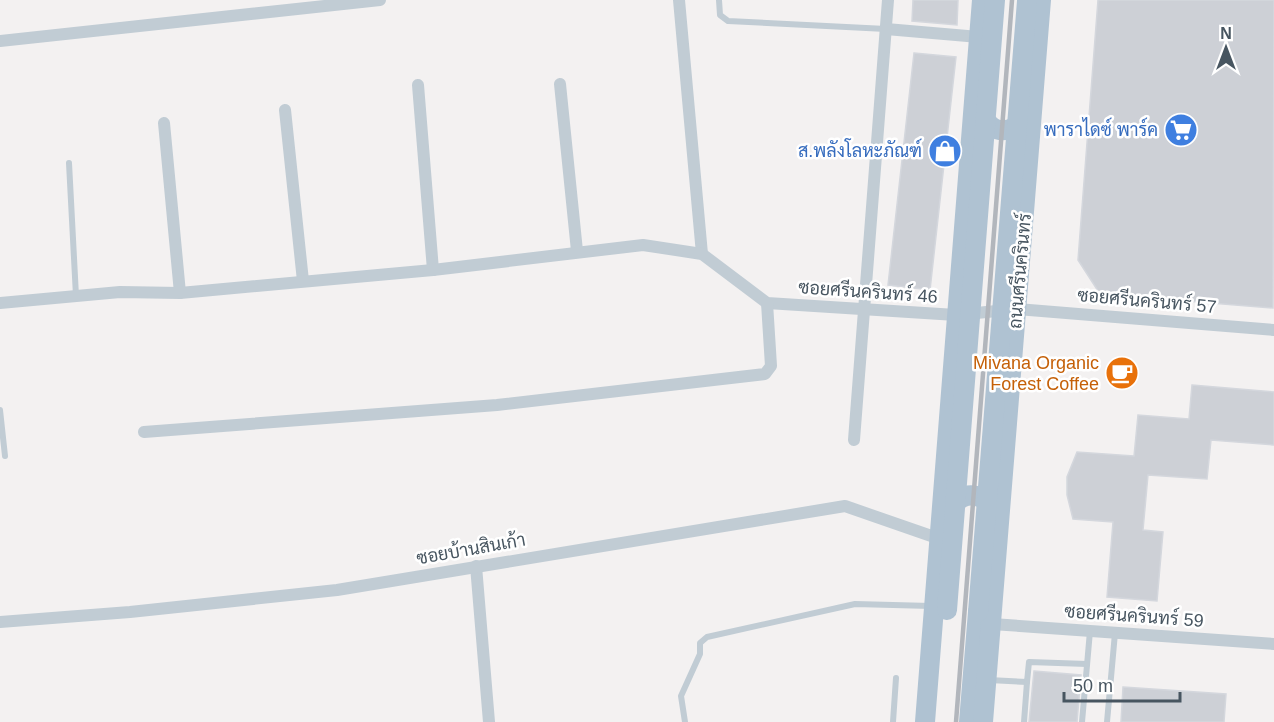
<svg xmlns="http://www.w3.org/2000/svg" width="1274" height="722" viewBox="0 0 1274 722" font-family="Arial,Sarabun,sans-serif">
  <rect width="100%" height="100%" fill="#f3f1f1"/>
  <g fill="#cdd0d6" stroke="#d4d7dd" stroke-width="1.5">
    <polygon points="913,0 958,0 957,25 912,21"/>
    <polygon points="1098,0 1274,0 1273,308 1100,294 1078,260"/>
    <polygon points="914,53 956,57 930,290 888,285"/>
    <polygon points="1192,385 1274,392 1274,445 1211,440 1207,479 1148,475 1143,530 1163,532 1157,601 1107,597 1113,522 1073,519 1067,495 1067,477 1077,452 1134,456 1138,415 1189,419"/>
    <polygon points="1034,671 1081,675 1077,722 1029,722"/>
    <polygon points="1123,687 1226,694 1224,722 1121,722"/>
  </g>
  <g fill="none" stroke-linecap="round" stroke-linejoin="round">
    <g stroke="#c1ccd4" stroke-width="6">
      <polyline points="719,0 720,15 728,21 886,29"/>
      <polyline points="69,163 76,296"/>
      <polyline points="0,410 5,456"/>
      <polyline points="989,680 1027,682 1029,662 1087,664"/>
      <polyline points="685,722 681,696 700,654 700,643 707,637 855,604 931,606"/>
      <polyline points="893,722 896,678"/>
      <polyline points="1024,722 1027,682"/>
      <polyline points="1082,722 1090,631"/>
      <polyline points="1107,722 1115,633"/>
    </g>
    <g stroke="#c1ccd4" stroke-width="12">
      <polyline points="679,0 702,254"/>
      <polyline points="886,29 979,37"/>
      <polyline points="0,41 380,0"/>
      <polyline points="560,84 577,251"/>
      <polyline points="418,85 433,270"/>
      <polyline points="285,110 303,281"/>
      <polyline points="164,123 180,293"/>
      <polyline points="0,303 120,292 180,293 433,270 643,245 702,254 767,303 956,315 1017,309 1274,330"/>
      <polyline points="144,432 497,405 765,374 771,366 767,303"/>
      <polyline points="854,440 888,0"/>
      <polyline points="476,566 489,722"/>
      <polyline points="0,622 130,612 337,590 845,506 940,539"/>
      <polyline points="992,624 1274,644"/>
    </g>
    <g stroke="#afc2d2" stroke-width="20">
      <path d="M980,108C986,125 996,136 1015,127L1026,113"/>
      <path d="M947,513C956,499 967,490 984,499L993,514"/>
      <polyline points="925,722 982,0"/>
      <polyline points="969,722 978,612"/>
      <polyline points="983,722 1041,0"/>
    </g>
    <polyline stroke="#b2b6bc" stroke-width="4.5" points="956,722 1012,0"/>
    <g stroke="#afc2d2" stroke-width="20">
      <polyline points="947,610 995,0"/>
      <polyline points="978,612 1027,1"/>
    </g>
  </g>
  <defs>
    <g id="supermarket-disc" transform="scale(1.725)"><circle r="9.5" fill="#3f7fe0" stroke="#fff"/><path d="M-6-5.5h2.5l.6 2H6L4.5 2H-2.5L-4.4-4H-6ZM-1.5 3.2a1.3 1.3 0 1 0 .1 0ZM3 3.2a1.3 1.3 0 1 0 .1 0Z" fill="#fff"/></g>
    <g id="shop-disc" transform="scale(1.725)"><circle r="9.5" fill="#3f7fe0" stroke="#fff"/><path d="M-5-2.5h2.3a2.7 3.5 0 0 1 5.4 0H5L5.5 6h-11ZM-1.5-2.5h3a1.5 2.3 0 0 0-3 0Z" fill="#fff"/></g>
    <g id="cafe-disc" transform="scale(1.725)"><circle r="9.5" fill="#e8710a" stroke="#fff"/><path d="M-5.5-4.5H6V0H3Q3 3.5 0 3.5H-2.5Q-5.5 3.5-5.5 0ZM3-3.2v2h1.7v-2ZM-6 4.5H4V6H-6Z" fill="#fff"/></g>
  </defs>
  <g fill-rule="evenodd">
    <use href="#supermarket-disc" x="1181" y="130"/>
    <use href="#shop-disc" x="945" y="151"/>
    <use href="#cafe-disc" x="1122" y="373"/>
  </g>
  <g text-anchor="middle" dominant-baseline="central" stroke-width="5" stroke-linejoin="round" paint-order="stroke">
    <g font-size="18" fill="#366cbe" stroke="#fff" text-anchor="end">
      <text x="1158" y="130">พาราไดซ์ พาร์ค</text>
      <text x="922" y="151">ส.พลังโลหะภัณฑ์</text>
    </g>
    <g font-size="18" fill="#475560" stroke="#fff">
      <text transform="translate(1020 271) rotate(-85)">ถนนศรีนครินทร์</text>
      <text transform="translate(868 292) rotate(4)">ซอยศรีนครินทร์ 46</text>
      <text transform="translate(1147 301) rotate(5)">ซอยศรีนครินทร์ 57</text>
      <text transform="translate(471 549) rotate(-10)">ซอยบ้านสินเก้า</text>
      <text transform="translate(1134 616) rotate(4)">ซอยศรีนครินทร์ 59</text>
    </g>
    <g font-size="18" fill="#c56008" stroke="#fff" text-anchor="end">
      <text x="1099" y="363">Mivana Organic<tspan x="1099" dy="21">Forest Coffee</tspan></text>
    </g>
  </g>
  <g transform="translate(1226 48)" stroke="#ffffff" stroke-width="4.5" paint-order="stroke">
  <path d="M0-4.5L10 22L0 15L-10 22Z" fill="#475560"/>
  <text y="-9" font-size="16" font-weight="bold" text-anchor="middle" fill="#475560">N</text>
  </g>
  <path d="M1064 692v9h116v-9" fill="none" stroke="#475560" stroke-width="3"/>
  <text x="1073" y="692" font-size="18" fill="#475560" stroke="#ffffff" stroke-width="4.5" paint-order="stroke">50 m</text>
</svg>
